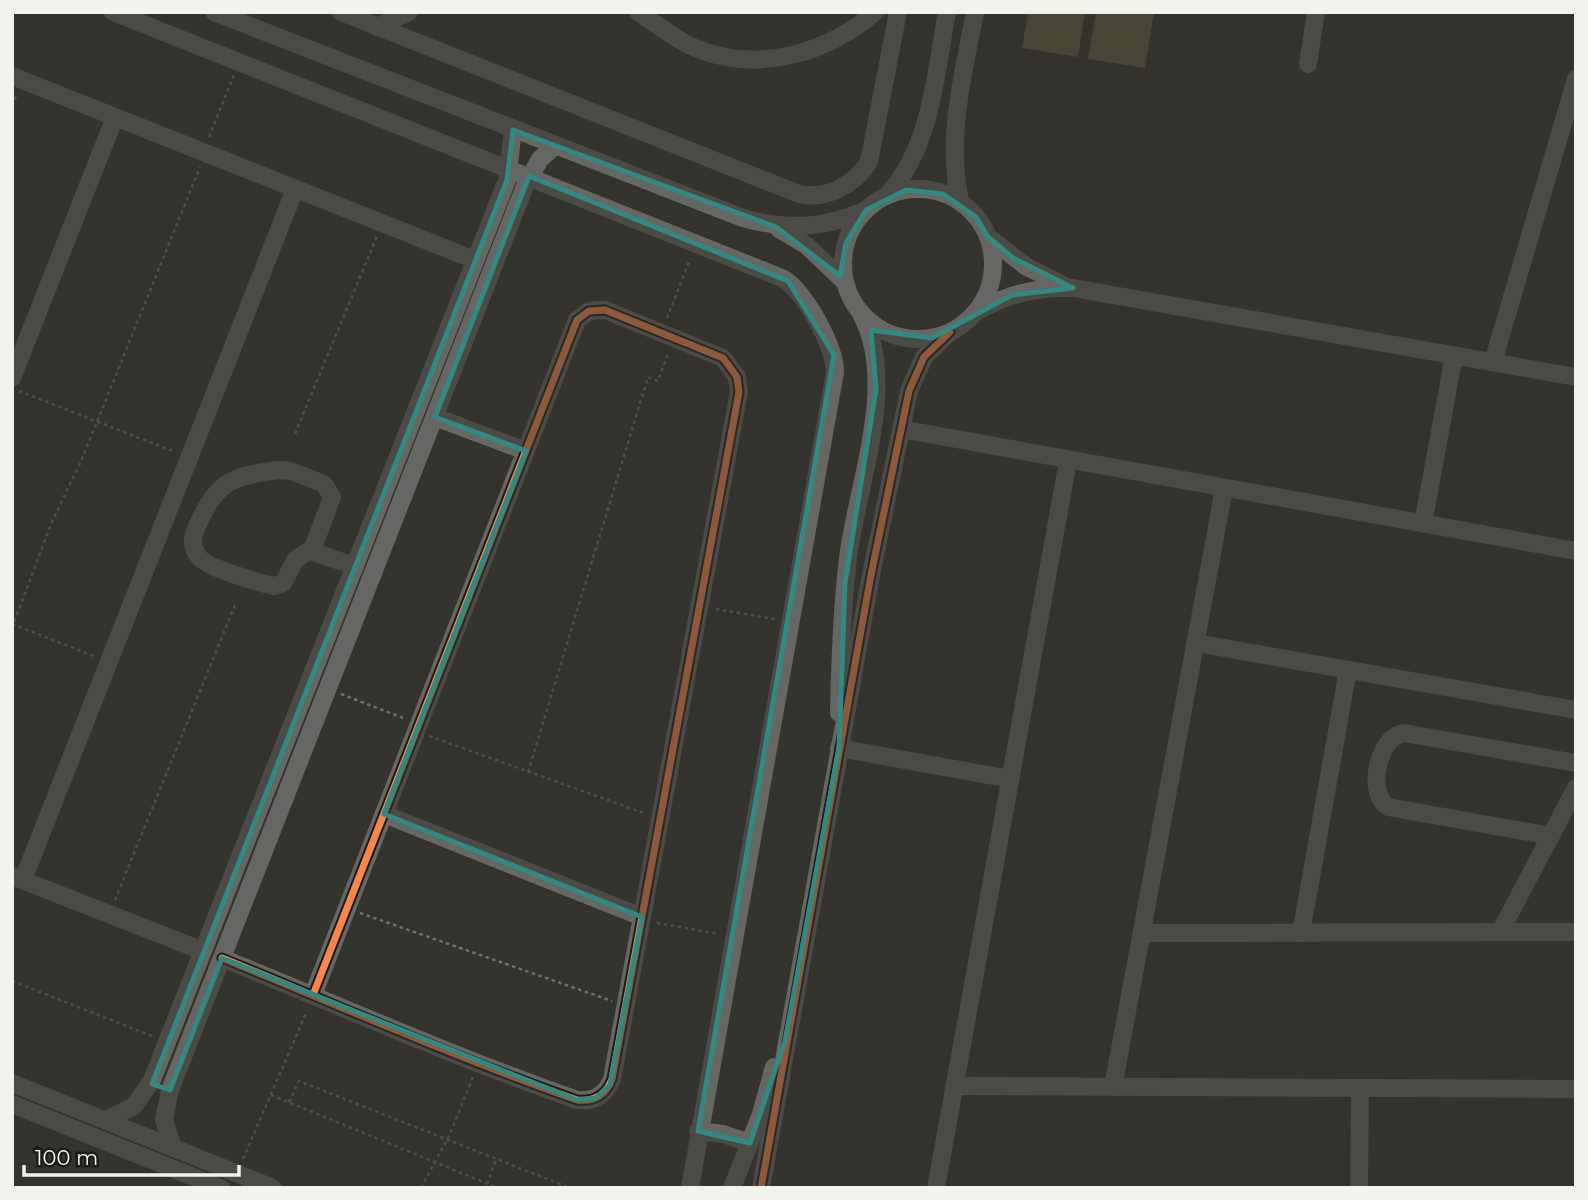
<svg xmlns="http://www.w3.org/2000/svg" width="1588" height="1200" viewBox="0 0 1588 1200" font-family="Montserrat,sans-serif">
  <rect width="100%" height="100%" fill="#34332e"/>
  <g fill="#5e5b41">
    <polygon points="1028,12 1085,12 1078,57 1022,48"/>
    <polygon points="1096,12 1154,12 1145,68 1088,59"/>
  </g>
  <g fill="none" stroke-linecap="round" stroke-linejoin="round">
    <g stroke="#706f6d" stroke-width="2.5" stroke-dasharray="3.5 3.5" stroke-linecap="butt">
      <polyline points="12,106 17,93"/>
      <polyline points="209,137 234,75"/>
      <polyline points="667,318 690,259"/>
      <polyline points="19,391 175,452"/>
      <polyline points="295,434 377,236"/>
      <polyline points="716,609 775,619"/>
      <polyline points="12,624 94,656"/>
      <polyline points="12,628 51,524 82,459 200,167"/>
      <polyline points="341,694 406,719"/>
      <polyline points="429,736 644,813"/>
      <polyline points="528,772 648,377 658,381 668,354"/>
      <polyline points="115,900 235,605"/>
      <polyline points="360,913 612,1001"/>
      <polyline points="657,923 719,934"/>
      <polyline points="12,981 152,1036"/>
      <polyline points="271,1095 498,1188"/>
      <polyline points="289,1102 299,1081 570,1188"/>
      <polyline points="243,1159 307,1011"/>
      <polyline points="487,1184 496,1159"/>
      <polyline points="421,1188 450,1134 473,1077"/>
    </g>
    <g stroke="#666664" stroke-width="18">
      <path d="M113,12L782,278C804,290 835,346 835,372L690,1188"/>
      <path d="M214,12L743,218C787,230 824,229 866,210"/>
      <path d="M341,12L799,194C827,200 854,185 869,162L898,12"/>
      <path d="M638,12C659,26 680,43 703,51C763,72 829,52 875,12"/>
      <polyline points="377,27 409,12"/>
      <polyline points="1308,64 1316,12"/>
      <polyline points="12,76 475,260"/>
      <circle cx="918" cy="264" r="75"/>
      <path d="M888,195C932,144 935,76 947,12"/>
      <path d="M960,202C946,137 963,76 975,12"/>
      <polyline points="779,229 806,245 844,281"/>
      <polyline points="988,237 1027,267 1063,285"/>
      <path d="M976,312C1007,294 1037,287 1073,288L1576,377"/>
      <polyline points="1493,362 1576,79"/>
      <polyline points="12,378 115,117"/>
      <polyline points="435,417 526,451"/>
      <polyline points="901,429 1576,551"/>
      <path d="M279,470L291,471L324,484L332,497L313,548L296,559L283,583L274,586C260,583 207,568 199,557C189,545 193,534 199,522C217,481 235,475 279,470Z"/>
      <polyline points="1423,524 1454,355"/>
      <polyline points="310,551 355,566"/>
      <polyline points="1196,643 1576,710"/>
      <path d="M839,713C840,661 842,609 848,558C857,485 898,384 862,316"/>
      <polyline points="839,748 1010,779"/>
      <polyline points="384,814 642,917"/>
      <path d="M1551,836L1388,807C1366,793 1378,736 1404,733L1576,763"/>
      <polyline points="12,876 203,951"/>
      <polyline points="23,880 295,189"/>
      <polyline points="1500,932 1576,788"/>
      <polyline points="1142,933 1576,932"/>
      <polyline points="1301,933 1348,670"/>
      <path d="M222,958C340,1006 457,1058 577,1100C594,1102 606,1095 612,1079L739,392L737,377L723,358L605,310L589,311L577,320L313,995"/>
      <polyline points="12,1083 273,1188"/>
      <polyline points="954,1086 1576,1089"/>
      <polyline points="1113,1087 1224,489"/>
      <polyline points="12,1104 221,1188"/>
      <polyline points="106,1120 134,1106 152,1080 507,180 513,130"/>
      <polyline points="698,1131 723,1134 750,1143"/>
      <polyline points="173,1148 164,1119 170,1090 525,186 540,159 555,146"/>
      <polyline points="732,1188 761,1114 774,1067"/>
      <polyline points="761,1188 871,575 909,391 924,357 950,332"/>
      <polyline points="936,1188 1068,461"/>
      <polyline points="1359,1188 1360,1088"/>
    </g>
    <g stroke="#1d1d18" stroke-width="11">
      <g id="cycleway">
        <path d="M222,958C340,1006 457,1058 577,1100C594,1102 606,1095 612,1079L739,392L737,377L723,358L605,310L589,311L577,320L313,995"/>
        <polyline points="761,1188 871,575 909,391 924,357 950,332"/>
      </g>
    </g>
    <use href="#cycleway" stroke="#f5874c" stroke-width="7"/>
  </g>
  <path d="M0 0H1588V1200H0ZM513,130L776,227L840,276L846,243L866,210L906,190L943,194L976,217L988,237L1013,258L1073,288L1012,295L932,338L871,330L876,389L845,583L839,748L785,1041L750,1143L698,1131L834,355L788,281L529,176L435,417L526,451L384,814L642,917L610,1085L596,1098L577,1100L222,958L170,1090L152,1084L507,180Z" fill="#34332e" fill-opacity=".55" fill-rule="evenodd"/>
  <path fill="none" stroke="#318981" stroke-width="5" stroke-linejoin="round" d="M513,130L776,227L840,276L846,243L866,210L906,190L943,194L976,217L988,237L1013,258L1073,288L1012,295L932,338L871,330L876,389L845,583L839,748L785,1041L750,1143L698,1131L834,355L788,281L529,176L435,417L526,451L384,814L642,917L610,1085L596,1098L577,1100L222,958L170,1090L152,1084L507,180Z"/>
  <rect width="1588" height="1200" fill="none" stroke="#f3f3ed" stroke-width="28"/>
  <path d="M24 1165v10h215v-10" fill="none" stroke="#f3f3ed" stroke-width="3.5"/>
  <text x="35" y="1165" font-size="21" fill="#f3f3ed" stroke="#1d1d18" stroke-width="5" paint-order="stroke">100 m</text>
</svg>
